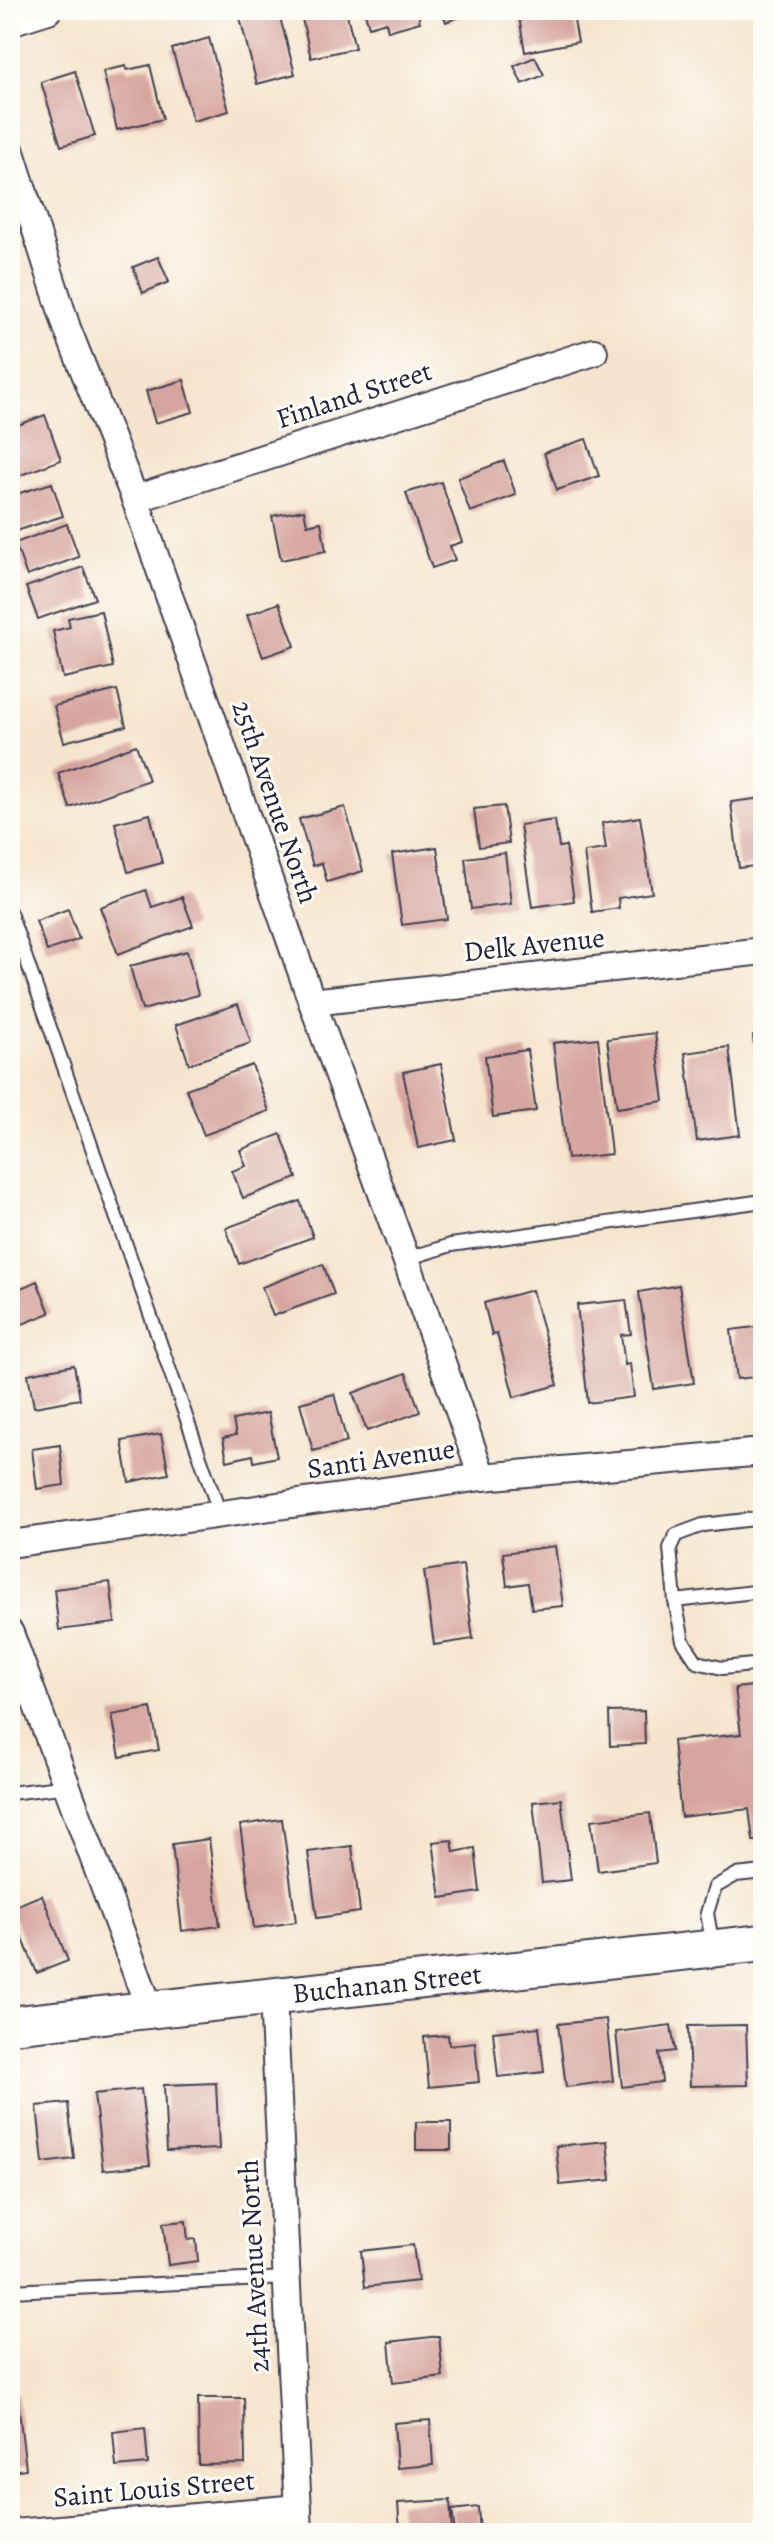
<svg xmlns="http://www.w3.org/2000/svg" width="773" height="2543" viewBox="0 0 773 2543" font-family="Alegreya,serif">
  <rect width="100%" height="100%" fill="#fdfcf7"/>
  <filter id="ink" filterUnits="userSpaceOnUse"><feTurbulence type="fractalNoise" baseFrequency=".0125" numOctaves="2"/><feDisplacementMap in="SourceGraphic" scale="16" xChannelSelector="R" yChannelSelector="G"/><feConvolveMatrix kernelMatrix="1 2 1 2 8 2 1 2 1" color-interpolation-filters="sRGB"/></filter>
  <filter id="wash" filterUnits="userSpaceOnUse"><feTurbulence type="fractalNoise" baseFrequency=".006" numOctaves="4" result="noise"/><feDisplacementMap in="SourceGraphic" scale="32" xChannelSelector="R" yChannelSelector="G"/><feGaussianBlur stdDeviation="1.8" result="paint"/><feColorMatrix in="noise" values="0 0 0 0 0 0 0 0 0 0 0 0 0 0 0 0 0 1.4 0 .05"/><feComposite in="paint" operator="in"/></filter>
  <g filter="url(#wash)">
    <rect width="100%" height="100%" fill="#f6e5ce"/>
    <g id="blocks">
      <g fill="#d7a59f">
        <polygon points="256,10 278,10 295,74 257,84 239,14"/>
        <polygon points="300,10 346,10 355,48 311,58"/>
        <polygon points="364,10 417,10 420,22 388,31 386,22 369,27"/>
        <polygon points="441,10 479,10 446,22"/>
        <polygon points="528,10 572,10 578,42 525,52 519,17 529,16"/>
        <polygon points="209,38 229,111 193,121 172,49"/>
        <polygon points="535,57 544,75 522,84 514,66"/>
        <polygon points="150,65 163,119 117,130 103,71 126,66 127,70"/>
        <polygon points="75,71 95,136 61,146 41,82"/>
        <polygon points="158,257 169,282 143,293 133,267"/>
        <polygon points="184,380 193,412 155,423 146,391"/>
        <polygon points="45,415 61,460 10,479 10,428"/>
        <polygon points="586,439 599,476 557,490 544,453"/>
        <polygon points="504,461 516,495 470,512 458,478"/>
        <polygon points="441,482 462,542 450,546 455,560 432,568 406,493"/>
        <polygon points="52,483 63,516 10,533 10,496"/>
        <polygon points="304,510 307,525 321,522 326,551 281,560 272,516"/>
        <polygon points="67,524 79,557 27,576 15,543"/>
        <polygon points="83,567 95,599 38,619 26,587"/>
        <polygon points="279,603 295,646 263,657 247,615"/>
        <polygon points="101,611 113,667 63,678 53,631 70,627 68,618"/>
        <polygon points="117,690 126,726 64,742 54,706"/>
        <polygon points="136,745 149,780 70,808 58,773"/>
        <polygon points="763,798 763,865 739,868 731,802"/>
        <polygon points="504,806 509,843 479,847 474,809"/>
        <polygon points="345,807 363,871 327,882 322,863 313,866 299,819"/>
        <polygon points="150,814 162,863 128,872 115,823"/>
        <polygon points="640,817 652,893 618,898 619,908 592,912 584,852 606,849 602,823"/>
        <polygon points="555,820 559,847 566,846 574,901 532,907 520,825"/>
        <polygon points="437,847 447,919 402,925 392,854"/>
        <polygon points="505,853 511,904 471,909 465,858"/>
        <polygon points="146,890 152,907 182,897 193,926 118,954 100,907"/>
        <polygon points="68,909 79,939 47,951 36,921"/>
        <polygon points="187,951 198,995 142,1010 130,966"/>
        <polygon points="238,1004 251,1043 189,1064 176,1025"/>
        <polygon points="655,1033 664,1101 617,1108 607,1039"/>
        <polygon points="763,1035 763,1074 757,1074 753,1036"/>
        <polygon points="598,1038 611,1154 567,1159 553,1043"/>
        <polygon points="729,1047 740,1135 697,1141 685,1053"/>
        <polygon points="527,1050 536,1111 493,1117 485,1056"/>
        <polygon points="441,1064 456,1140 418,1148 403,1072"/>
        <polygon points="252,1065 269,1111 204,1135 186,1089"/>
        <polygon points="281,1134 297,1178 243,1198 232,1171 246,1166 240,1150"/>
        <polygon points="300,1201 313,1237 239,1264 226,1228"/>
        <polygon points="323,1264 334,1294 273,1316 262,1287"/>
        <polygon points="37,1281 50,1313 10,1329 10,1293"/>
        <polygon points="679,1285 694,1383 654,1389 639,1292"/>
        <polygon points="532,1290 558,1385 514,1397 497,1334 492,1335 484,1303"/>
        <polygon points="626,1300 631,1334 621,1335 625,1365 630,1364 634,1397 588,1403 577,1305"/>
        <polygon points="763,1326 763,1376 737,1379 731,1330"/>
        <polygon points="74,1365 80,1399 34,1407 28,1374"/>
        <polygon points="406,1373 420,1412 367,1431 353,1393"/>
        <polygon points="334,1394 347,1442 313,1451 300,1403"/>
        <polygon points="268,1413 277,1457 254,1462 253,1455 227,1461 223,1438 236,1435 233,1420"/>
        <polygon points="161,1434 169,1474 129,1482 122,1441"/>
        <polygon points="60,1445 64,1485 37,1489 32,1449"/>
        <polygon points="555,1546 563,1606 532,1609 528,1583 507,1586 503,1553"/>
        <polygon points="463,1565 473,1639 434,1645 424,1571"/>
        <polygon points="110,1582 115,1623 59,1630 54,1589"/>
        <polygon points="763,1685 763,1840 753,1841 749,1809 681,1817 673,1741 741,1734 735,1688"/>
        <polygon points="151,1708 159,1750 120,1757 112,1715"/>
        <polygon points="644,1711 645,1744 610,1746 609,1712"/>
        <polygon points="561,1799 571,1880 542,1883 533,1802"/>
        <polygon points="650,1813 656,1863 598,1871 591,1820"/>
        <polygon points="282,1819 296,1922 254,1928 240,1825"/>
        <polygon points="209,1839 220,1926 182,1931 172,1844"/>
        <polygon points="452,1840 454,1852 475,1848 480,1892 441,1898 433,1842"/>
        <polygon points="352,1846 360,1912 317,1918 308,1852"/>
        <polygon points="42,1895 68,1961 37,1973 10,1908"/>
        <polygon points="606,2019 613,2081 566,2087 558,2024"/>
        <polygon points="671,2025 675,2051 659,2053 662,2082 622,2087 616,2032"/>
        <polygon points="746,2025 748,2085 690,2086 688,2026"/>
        <polygon points="539,2027 544,2072 498,2077 493,2032"/>
        <polygon points="448,2035 449,2045 475,2042 479,2082 429,2087 424,2037"/>
        <polygon points="216,2083 219,2149 167,2151 164,2085"/>
        <polygon points="141,2089 150,2165 103,2170 94,2094"/>
        <polygon points="68,2103 74,2159 43,2163 37,2106"/>
        <rect x="416" y="2122" width="35" height="28"/>
        <polygon points="607,2141 611,2180 560,2185 556,2146"/>
        <polygon points="186,2221 188,2240 196,2239 198,2261 168,2265 163,2223"/>
        <polygon points="413,2245 418,2281 365,2287 361,2251"/>
        <polygon points="439,2336 443,2377 393,2383 389,2342"/>
        <polygon points="10,2394 17,2394 26,2469 10,2471"/>
        <polygon points="198,2398 244,2398 245,2464 199,2465"/>
        <polygon points="430,2420 433,2465 397,2468 394,2423"/>
        <polygon points="145,2428 148,2464 116,2467 113,2432"/>
        <polygon points="450,2500 452,2533 400,2533 398,2503"/>
        <polygon points="478,2507 480,2533 455,2533 452,2510"/>
      </g>
    </g>
  </g>
  <g filter="url(#ink)">
    <use href="#blocks" fill-opacity="0" stroke="#423f51" stroke-width="2"/>
    <g fill="none" stroke-linecap="round" stroke-linejoin="round">
      <g stroke="#423f51" stroke-width="16">
        <g id="lane">
          <polyline points="10,913 220,1514"/>
          <polyline points="406,1259 451,1245 763,1201"/>
          <polyline points="763,1591 675,1601 683,1641 697,1662 722,1668 763,1664"/>
          <polyline points="675,1601 670,1548 676,1535 703,1525 763,1518"/>
          <polyline points="10,1793 68,1786"/>
          <polyline points="713,1947 707,1913 715,1887 736,1875 763,1872"/>
          <polyline points="10,2291 287,2278"/>
        </g>
      </g>
      <g stroke="#423f51" stroke-width="30">
        <g id="street">
          <polyline points="10,22 48,10"/>
          <polyline points="10,149 67,328 135,499 312,1002 406,1259 482,1477"/>
          <polyline points="135,499 594,352"/>
          <polyline points="312,1002 763,951"/>
          <polyline points="10,1544 482,1477 763,1452"/>
          <polyline points="10,1633 150,2010"/>
          <polyline points="273,1997 299,2533"/>
          <polyline points="15,2533 298,2508"/>
        </g>
      </g>
      <g stroke="#423f51" stroke-width="40">
        <polyline id="secondary" points="10,2025 763,1943"/>
      </g>
      <use href="#lane" stroke="#fff" stroke-width="12"/>
      <use href="#street" stroke="#fff" stroke-width="26"/>
      <use href="#secondary" stroke="#fff" stroke-width="36"/>
    </g>
  </g>
  <g text-anchor="middle" dominant-baseline="central" stroke-width="6" stroke-linejoin="round" paint-order="stroke">
    <g font-size="28" fill="#22223b" stroke="#fdfcf7">
      <text transform="translate(354 395) rotate(-18)">Finland Street</text>
      <text transform="translate(275 802) rotate(71)">25th Avenue North</text>
      <text transform="translate(534 945) rotate(-6)">Delk Avenue</text>
      <text transform="translate(381 1459) rotate(-8)">Santi Avenue</text>
      <text transform="translate(387 1984) rotate(-6)">Buchanan Street</text>
      <text transform="translate(254 2266) rotate(-93)">24th Avenue North</text>
      <text transform="translate(154 2489) rotate(-5)">Saint Louis Street</text>
    </g>
  </g>
  <rect width="773" height="2543" fill="none" stroke="#fdfcf7" stroke-width="40"/>
</svg>
